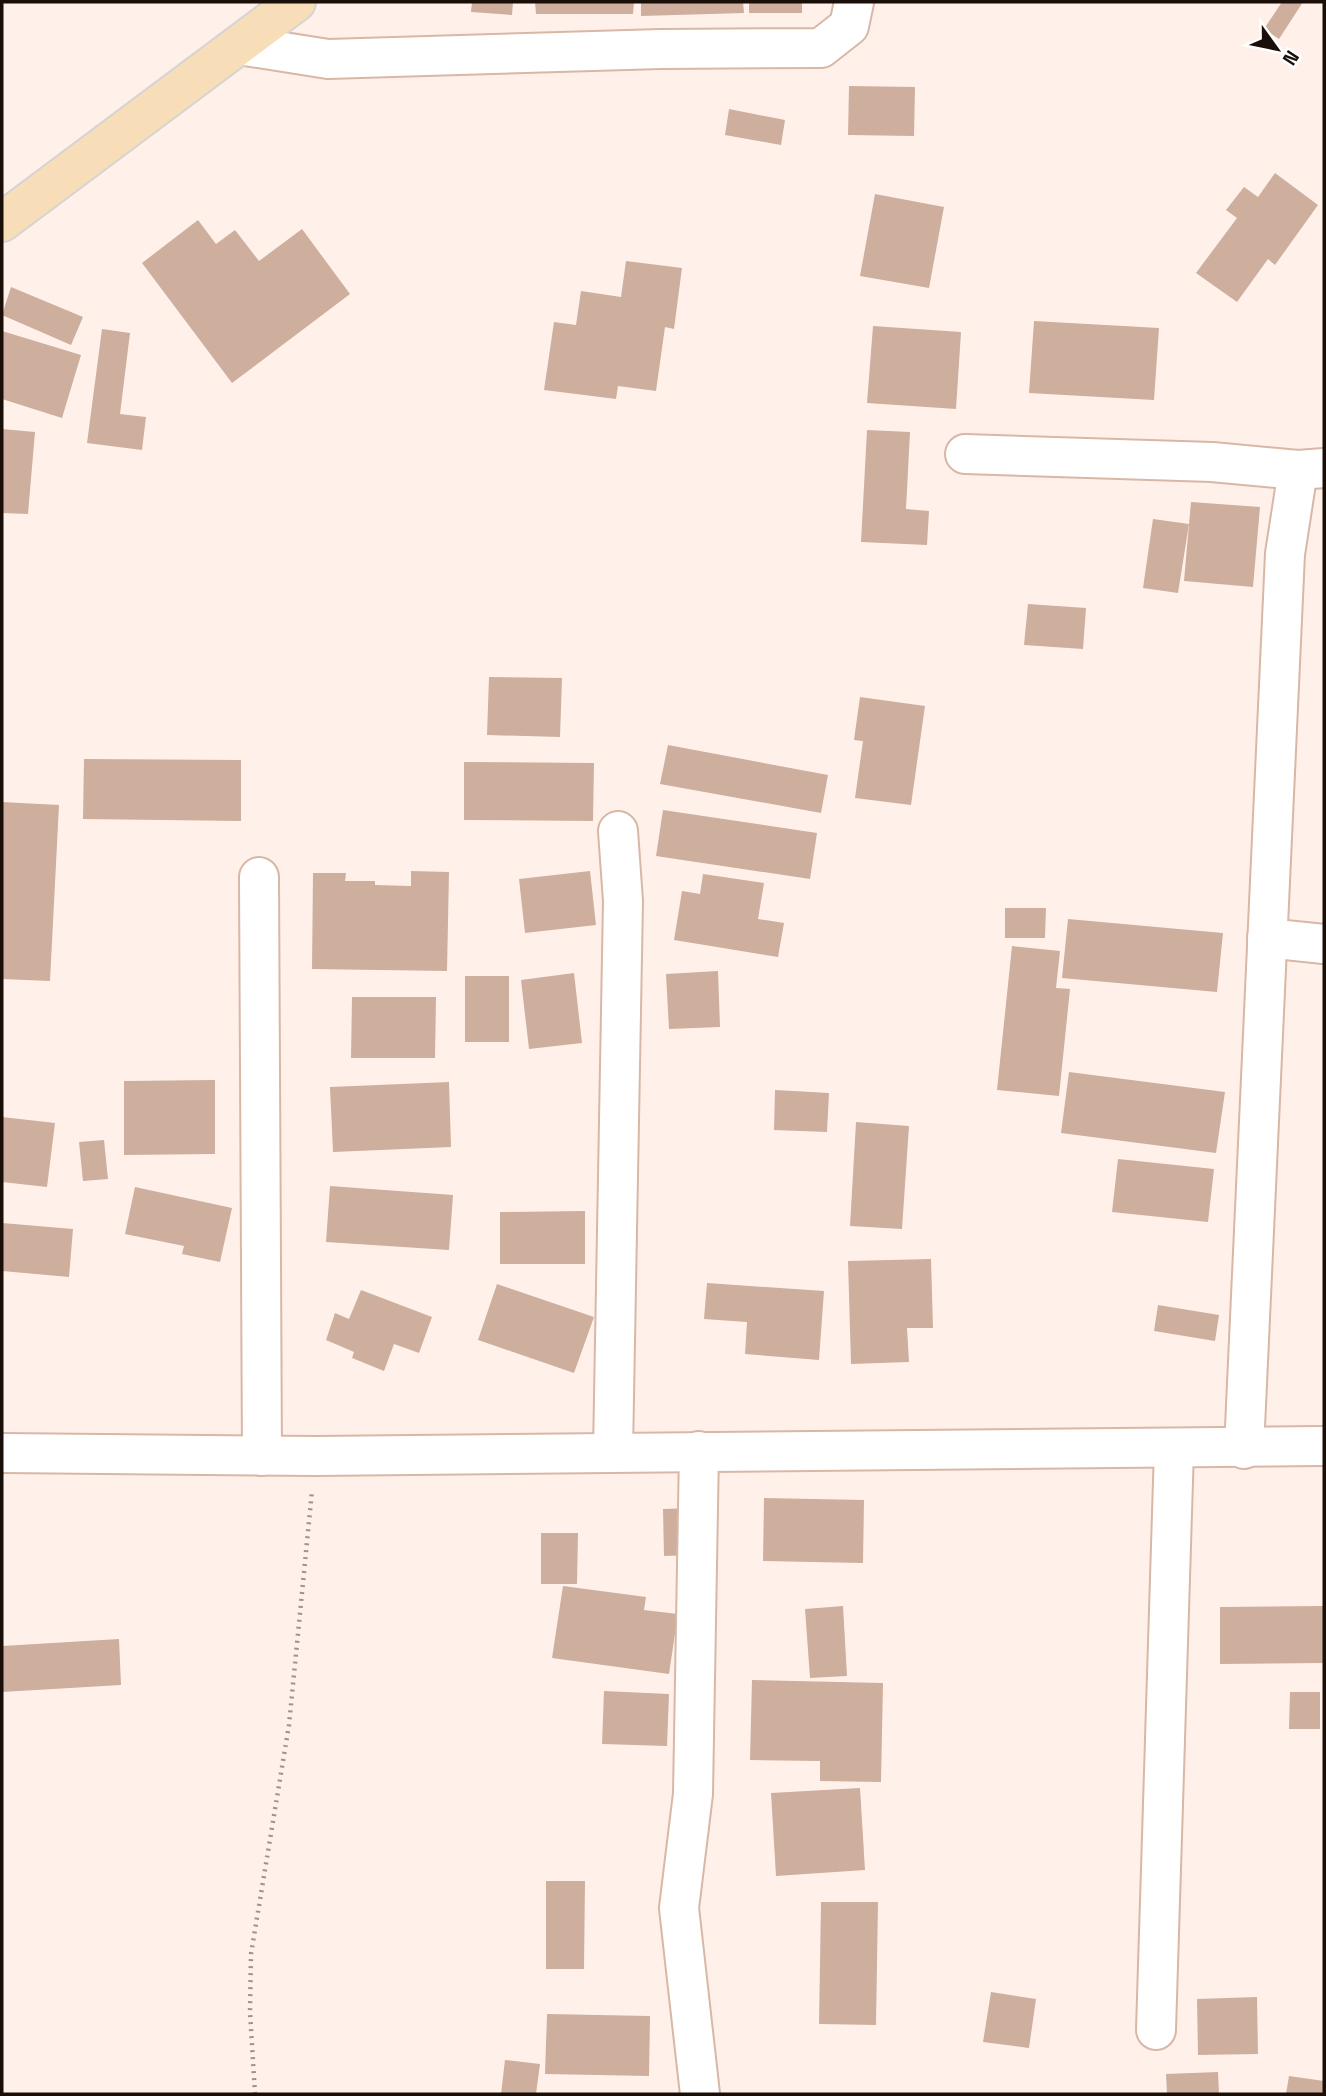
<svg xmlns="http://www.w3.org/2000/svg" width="1326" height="2096" viewBox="0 0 1326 2096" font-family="'Space Grotesk',sans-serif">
  <rect width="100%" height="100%" fill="#fff1ea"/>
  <g fill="#ceae9d">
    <polygon points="472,2 513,2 512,15 471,12"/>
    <polygon points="535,2 634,2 633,14 536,14"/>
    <polygon points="641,2 743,2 744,13 641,16"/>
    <rect x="749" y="2" width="53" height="11"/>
    <polygon points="1282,2 1303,2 1279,39 1264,29"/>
    <polygon points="849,86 915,87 914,136 848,135"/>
    <polygon points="729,109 785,120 781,145 725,135"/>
    <polygon points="1275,173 1318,205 1275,265 1268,259 1237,302 1196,273 1237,218 1226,210 1244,187 1258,197"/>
    <polygon points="875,194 944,207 929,288 860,276"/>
    <polygon points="198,220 216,244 235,230 259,261 302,229 350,294 232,383 142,263"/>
    <polygon points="626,261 682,268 674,329 665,327 656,391 618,386 616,399 544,390 554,322 576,325 581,291 621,297"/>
    <polygon points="11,287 83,317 71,345 2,315"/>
    <polygon points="1034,321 1159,328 1154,400 1029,393"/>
    <polygon points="873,326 961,332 956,409 867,403"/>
    <polygon points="102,329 130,333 120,414 146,417 142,450 87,443"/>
    <polygon points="2,331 81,355 62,418 2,399"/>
    <polygon points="2,429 35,432 28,514 2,513"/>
    <polygon points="867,430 910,432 906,509 929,511 927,545 861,542"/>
    <polygon points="1191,502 1260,507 1253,587 1184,581"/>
    <polygon points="1153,519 1189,524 1178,593 1143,588"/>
    <polygon points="1028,604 1086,608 1083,649 1024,645"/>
    <polygon points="489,677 562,678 560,737 487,735"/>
    <polygon points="860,697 925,706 911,805 855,798 863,741 854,740"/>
    <polygon points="668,745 828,775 821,813 660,784"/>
    <polygon points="84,759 241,760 241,821 83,819"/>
    <polygon points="464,762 594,763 593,821 464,820"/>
    <polygon points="2,802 59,805 50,981 2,979"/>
    <polygon points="663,810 817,833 810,879 656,856"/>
    <polygon points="411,871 449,872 447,971 312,969 313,873 346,873 345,881 375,881 375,885 411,886"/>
    <polygon points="590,871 596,925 525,933 519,879"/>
    <polygon points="703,874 764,883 758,919 784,923 778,957 674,940 682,891 700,894"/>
    <polygon points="1005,908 1046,908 1045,938 1005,938"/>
    <polygon points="1068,919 1223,933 1217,992 1062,978"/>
    <polygon points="1012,946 1060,951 1056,988 1070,989 1059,1096 997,1090"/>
    <polygon points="718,971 720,1027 669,1029 666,974"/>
    <polygon points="574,973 582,1043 529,1049 521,980"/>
    <rect x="465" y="976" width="44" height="66"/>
    <polygon points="352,997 436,997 435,1058 351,1058"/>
    <polygon points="1069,1072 1225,1092 1216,1153 1061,1133"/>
    <polygon points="215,1080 215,1154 124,1155 124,1081"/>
    <polygon points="449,1082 451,1147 333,1152 330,1087"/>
    <polygon points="775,1090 829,1093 827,1132 774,1130"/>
    <polygon points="2,1117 55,1123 47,1187 2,1182"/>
    <polygon points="856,1122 909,1126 902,1229 850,1226"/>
    <polygon points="104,1140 108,1179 83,1181 79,1142"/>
    <polygon points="1118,1159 1214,1169 1208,1222 1112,1212"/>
    <polygon points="330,1186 453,1195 449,1250 326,1242"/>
    <polygon points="135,1187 232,1208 220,1262 182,1254 184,1246 125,1234"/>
    <polygon points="585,1211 585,1264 500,1264 500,1212"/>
    <polygon points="2,1223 73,1229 69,1277 2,1271"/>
    <polygon points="931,1259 933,1328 907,1328 909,1362 851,1364 848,1261"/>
    <polygon points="707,1283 824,1291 819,1360 745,1354 747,1322 704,1319"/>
    <polygon points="497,1284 594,1317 574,1373 478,1340"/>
    <polygon points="361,1290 432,1317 419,1353 394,1344 384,1371 352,1358 354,1352 326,1340 335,1313 349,1319"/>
    <polygon points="1158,1305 1219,1315 1215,1341 1154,1331"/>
    <polygon points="764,1498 864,1500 863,1563 763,1561"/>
    <polygon points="691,1508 691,1555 664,1556 663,1509"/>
    <polygon points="541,1533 578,1533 577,1584 541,1584"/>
    <polygon points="563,1586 646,1597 644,1610 678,1614 669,1674 552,1658"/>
    <polygon points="843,1606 847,1676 810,1678 805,1609"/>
    <polygon points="1324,1606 1324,1663 1220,1664 1220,1607"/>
    <polygon points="119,1639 121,1685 2,1692 2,1646"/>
    <polygon points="752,1680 883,1683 881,1782 820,1781 820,1761 750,1760"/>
    <polygon points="604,1691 669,1694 667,1746 602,1744"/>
    <polygon points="1290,1692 1320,1692 1320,1729 1289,1729"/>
    <polygon points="860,1788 865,1870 776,1876 771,1793"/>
    <polygon points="546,1881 585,1881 584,1969 546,1969"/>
    <polygon points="821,1902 878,1902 876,2025 819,2024"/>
    <polygon points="991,1992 1036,1999 1029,2048 983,2042"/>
    <polygon points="1257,1997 1258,2054 1198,2055 1197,1999"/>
    <polygon points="547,2014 650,2016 649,2076 545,2074"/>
    <polygon points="505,2060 540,2064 536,2094 501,2094"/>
    <polygon points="1218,2072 1219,2094 1167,2094 1166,2074"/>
    <polygon points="1289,2076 1324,2081 1324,2094 1286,2094"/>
  </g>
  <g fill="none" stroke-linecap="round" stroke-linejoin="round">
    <g stroke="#d8b7a6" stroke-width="42">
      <g id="minor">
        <polyline points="239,45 328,59 661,49 821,48 849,26 854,2"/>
        <polyline points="965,454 1212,462 1298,470"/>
        <polyline points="259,877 262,1456"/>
        <polyline points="1267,938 1324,944"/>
        <polyline points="1244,1449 1285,554 1298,470 1324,468"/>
        <polyline points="699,1451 693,1794 679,1908 700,2094"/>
        <polyline points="613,1452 623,901 618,831"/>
        <polyline points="2,1453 315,1456 1324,1446"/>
        <polyline points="1156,2030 1174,1449"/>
      </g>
    </g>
    <g stroke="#d6d4d3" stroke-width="42">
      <polyline id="major" points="2,222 296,2"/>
    </g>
    <polyline stroke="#a0938d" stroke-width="4.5" stroke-dasharray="2 5" stroke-linecap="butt" points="255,2094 250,2012 251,1954 289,1725 312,1491"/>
    <use href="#minor" stroke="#fff" stroke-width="38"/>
    <use href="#major" stroke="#f7ddb8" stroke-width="38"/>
  </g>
  <rect width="1326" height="2096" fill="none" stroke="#190e08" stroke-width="7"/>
  <g transform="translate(1277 49) rotate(123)" stroke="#ffffff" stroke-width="5" paint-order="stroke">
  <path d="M0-5L12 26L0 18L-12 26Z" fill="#190e08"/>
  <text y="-10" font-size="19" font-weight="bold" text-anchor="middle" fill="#190e08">N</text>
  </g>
</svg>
